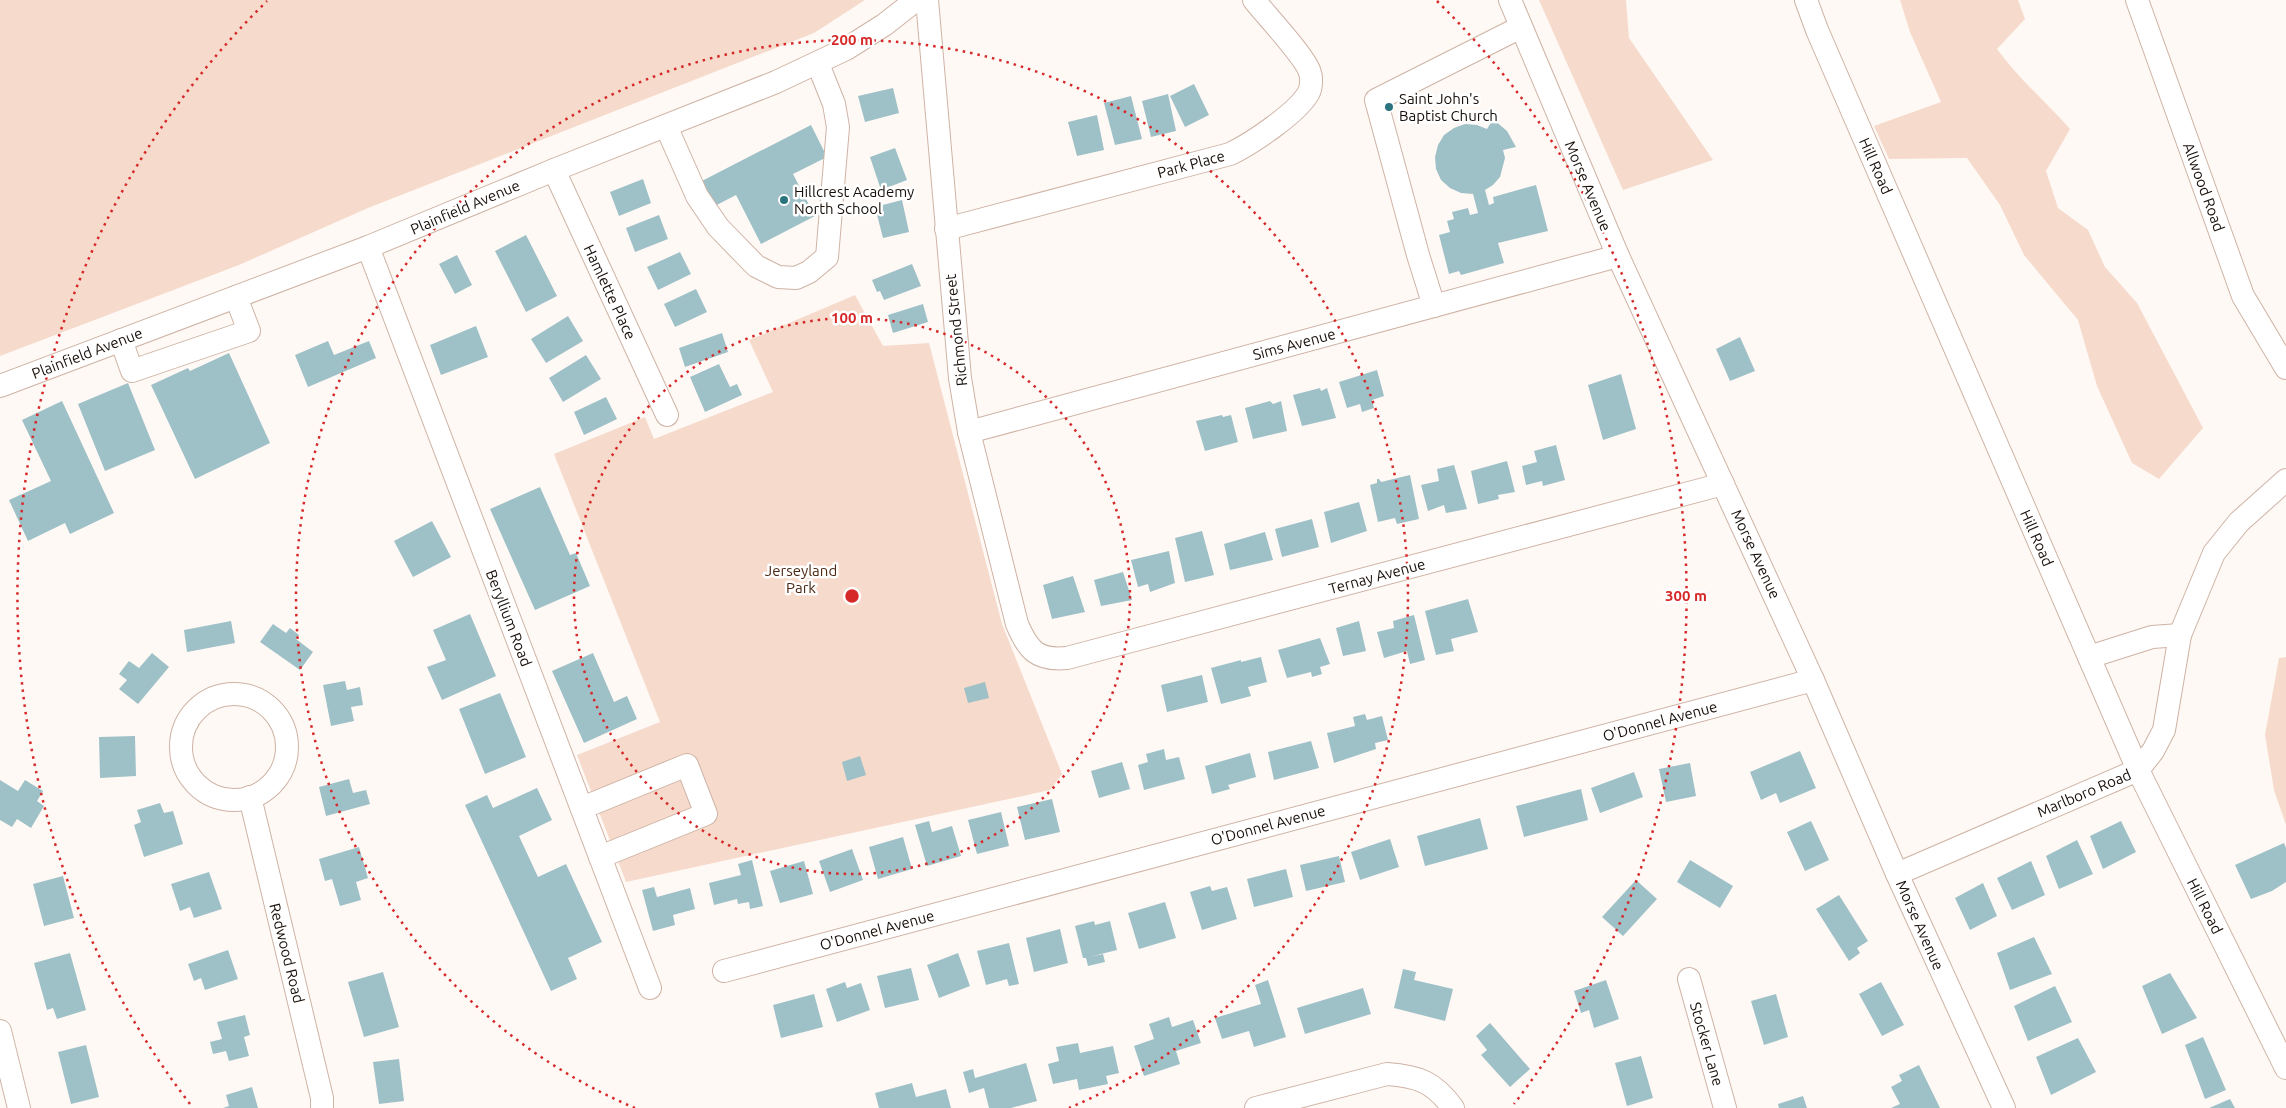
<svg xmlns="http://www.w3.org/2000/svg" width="2286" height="1108" viewBox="0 0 2286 1108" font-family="Ubuntu,sans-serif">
  <rect width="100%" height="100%" fill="#fff9f6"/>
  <g fill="#f6dacb">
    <polygon points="0,0 865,0 814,33 368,208 239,265 0,356"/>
    <polygon points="1539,0 1626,0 1629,38 1713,160 1623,190"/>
    <path d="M1900,0H2018L2025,19L1997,49C2018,78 2046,102 2070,129L2046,171L2058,208L2088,230L2105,267L2137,303L2203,428L2159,479L2132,463L2097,386L2078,320L2024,255L2000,205L1967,158L1889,159L1874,126L1941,102L1910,32Z"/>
    <polygon points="855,295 883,346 929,343 1002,624 1062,774 1050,790 626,882 577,755 660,722 554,454 645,417 654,439 773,392 749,340"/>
    <polygon points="2286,657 2286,825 2274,790 2265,735 2279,658"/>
  </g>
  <g fill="#9ec0c7">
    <polygon points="1194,84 1209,115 1185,127 1170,96"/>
    <polygon points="893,88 899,113 865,122 858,96"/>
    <polygon points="1168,94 1176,131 1151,137 1142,101"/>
    <polygon points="1131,96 1142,139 1115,145 1104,103"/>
    <polygon points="1097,115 1104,150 1077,156 1068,122"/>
    <polygon points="1493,119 1507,131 1516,147 1503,150 1505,158 1500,177 1493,185 1485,190 1489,205 1494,203 1493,197 1536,185 1548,231 1498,243 1504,263 1461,275 1459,271 1449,274 1439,235 1450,232 1447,221 1454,219 1452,212 1468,208 1470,215 1478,213 1473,194 1461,193 1450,188 1441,180 1436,169 1435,157 1438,145 1444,135 1454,128 1465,124 1477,125 1487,129"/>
    <polygon points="811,125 827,157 793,174 815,216 761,244 736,195 711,208 698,183"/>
    <polygon points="895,148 907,180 881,190 870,157"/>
    <polygon points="643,179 651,203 619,216 610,192"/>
    <polygon points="902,200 909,232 883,238 875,207"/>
    <polygon points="659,215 668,239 635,252 626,228"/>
    <polygon points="526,235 557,296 526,312 495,251"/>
    <polygon points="680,252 691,274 658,290 647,267"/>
    <polygon points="457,255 472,285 455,294 439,264"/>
    <polygon points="912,264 921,286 884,300 880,291 877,292 872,280"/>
    <polygon points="696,289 707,312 675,327 664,304"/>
    <polygon points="923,304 928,322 893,333 888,315"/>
    <polygon points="568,316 583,341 546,363 531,339"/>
    <polygon points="476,326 488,357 441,375 430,345"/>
    <polygon points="722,333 728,352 685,367 679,348"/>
    <polygon points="1740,337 1755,371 1730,381 1716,349"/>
    <polygon points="328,341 334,355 369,341 376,358 308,387 295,355"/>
    <polygon points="229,353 270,443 195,479 151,385 188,368 190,371"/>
    <polygon points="586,355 601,379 563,402 549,378"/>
    <polygon points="719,364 730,387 737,384 742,395 705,412 690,377"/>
    <polygon points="1377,370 1384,396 1372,400 1374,408 1362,412 1360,404 1347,408 1339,382"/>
    <polygon points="1621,374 1636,429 1603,440 1588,385"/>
    <polygon points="128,383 155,450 105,471 78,404"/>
    <polygon points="1320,388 1321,391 1327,388 1336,418 1302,426 1293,395"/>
    <polygon points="606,397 617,419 584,435 574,412"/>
    <polygon points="62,401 114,513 70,534 65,523 28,541 9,500 51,481 22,420"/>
    <polygon points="1270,401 1273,404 1281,401 1287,431 1253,439 1245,408"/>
    <polygon points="1222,415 1223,417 1231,415 1238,442 1205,451 1196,421"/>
    <polygon points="1556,445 1565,480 1543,486 1542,481 1526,485 1522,466 1537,462 1534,451"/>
    <polygon points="1507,461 1515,492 1498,495 1499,499 1478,504 1471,471"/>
    <polygon points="1454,465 1467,509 1446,513 1444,505 1428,511 1421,485 1439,481 1437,469"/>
    <polygon points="1410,475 1419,519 1397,524 1395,518 1378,522 1370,485 1377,483 1377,479 1379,479 1381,482"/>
    <polygon points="540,487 570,555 576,553 590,586 535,610 490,509"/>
    <polygon points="1359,502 1367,531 1331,543 1324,512"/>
    <polygon points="1312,519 1319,547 1282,557 1275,529"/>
    <polygon points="432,521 451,557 413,577 394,541"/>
    <polygon points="1202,531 1214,575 1185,582 1175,538"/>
    <polygon points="1265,532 1273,560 1230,570 1224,544"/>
    <polygon points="1169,551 1175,583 1150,592 1148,584 1138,587 1131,560"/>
    <polygon points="1123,572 1132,600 1101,606 1094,580"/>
    <polygon points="1073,576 1085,612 1052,619 1043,585"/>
    <polygon points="1468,599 1478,632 1451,639 1454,651 1436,655 1425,611"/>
    <polygon points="470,614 496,676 442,700 427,667 446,660 433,630"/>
    <polygon points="1414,615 1425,660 1410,664 1407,651 1384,658 1377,632 1394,628 1393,621"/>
    <polygon points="231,621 235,643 187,652 184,630"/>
    <polygon points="1359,621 1366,651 1343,656 1336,628"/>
    <polygon points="273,624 286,633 290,628 299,635 296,639 313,652 300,670 260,642"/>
    <polygon points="1320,638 1330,664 1320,667 1322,674 1312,677 1311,672 1287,678 1278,650"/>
    <polygon points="152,653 169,667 138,704 119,689 127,680 119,674 129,661 139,668"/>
    <polygon points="593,653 614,702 627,696 637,719 584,743 552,671"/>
    <polygon points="1261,657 1267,682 1248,687 1251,696 1221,704 1211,668 1241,660 1241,662"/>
    <polygon points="1202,675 1208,702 1167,712 1161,685"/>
    <polygon points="345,681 347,690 360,687 363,705 351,707 354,721 331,726 323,685"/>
    <polygon points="985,682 989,698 968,703 964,688"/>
    <polygon points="500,693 526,757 485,774 459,709"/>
    <polygon points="1365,714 1367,720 1382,716 1388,740 1375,743 1376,749 1334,763 1327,733 1355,726 1353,717"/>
    <polygon points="135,736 136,776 100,778 99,737"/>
    <polygon points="1311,741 1319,768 1274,780 1268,752"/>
    <polygon points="1164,749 1166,760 1179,757 1185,779 1144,790 1138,765 1148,762 1146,754"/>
    <polygon points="1800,751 1816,788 1780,803 1776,793 1761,800 1750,772"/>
    <polygon points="1250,753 1256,777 1228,785 1230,789 1212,794 1205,766"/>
    <polygon points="860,756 866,775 847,781 842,762"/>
    <polygon points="1122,762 1130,789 1099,798 1091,771"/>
    <polygon points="1690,763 1696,796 1666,802 1659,769"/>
    <polygon points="1634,772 1643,797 1600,813 1591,788"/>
    <polygon points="349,779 353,793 366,790 370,804 326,816 319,787"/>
    <polygon points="0,780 18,791 25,780 43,791 37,801 44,806 31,828 17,819 12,827 0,820"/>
    <polygon points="537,788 552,820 519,836 538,877 566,864 602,942 568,958 577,979 551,991 465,805 487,795 493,808"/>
    <polygon points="1581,789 1588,820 1524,837 1516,806"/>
    <polygon points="1052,799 1060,832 1025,840 1017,807"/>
    <polygon points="160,803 164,813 173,811 183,844 144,857 134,825 141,822 137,810"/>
    <polygon points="1001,812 1009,846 977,854 968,820"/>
    <polygon points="1480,818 1488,849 1425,866 1417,836"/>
    <polygon points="929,821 932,832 952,826 961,856 927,866 915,825"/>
    <polygon points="1811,821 1829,860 1805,871 1787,832"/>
    <polygon points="2121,821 2136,852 2103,869 2090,836"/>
    <polygon points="903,837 912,869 878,879 869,847"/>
    <polygon points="1390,839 1399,867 1360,880 1351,852"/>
    <polygon points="2077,840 2093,874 2059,889 2046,856"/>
    <polygon points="2284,843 2286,848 2286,882 2272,891 2251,899 2235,865"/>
    <polygon points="359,847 368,878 356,882 361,900 340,906 332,879 325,881 319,859"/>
    <polygon points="852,849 863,880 830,892 819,861"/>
    <polygon points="1339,856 1345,882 1306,891 1300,865"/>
    <polygon points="752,860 763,906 750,909 749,902 738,904 737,899 714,905 709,883 741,875 738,864"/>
    <polygon points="1690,860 1733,886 1720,908 1677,882"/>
    <polygon points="804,861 813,894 780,903 770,871"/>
    <polygon points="2031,861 2045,895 2012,910 1997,878"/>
    <polygon points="1286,869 1293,897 1254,907 1247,879"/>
    <polygon points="209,872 222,909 194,918 190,907 180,911 171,884"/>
    <polygon points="63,876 74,918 44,926 33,884"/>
    <polygon points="1636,880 1657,899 1623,936 1602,917"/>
    <polygon points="1983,883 1997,916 1970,930 1955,898"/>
    <polygon points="1210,886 1212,891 1227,887 1237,919 1202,930 1190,892"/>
    <polygon points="654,887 657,897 690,888 695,909 673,915 675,925 653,931 642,890"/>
    <polygon points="1839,895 1868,941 1857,948 1860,953 1849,961 1816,909"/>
    <polygon points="1165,902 1176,938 1139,949 1128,913"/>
    <polygon points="1094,921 1095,925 1110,921 1117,950 1089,957 1103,954 1105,962 1088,966 1086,958 1083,958 1075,926"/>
    <polygon points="1060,929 1068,963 1034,972 1026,938"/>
    <polygon points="2034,937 2052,974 2010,990 1997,953"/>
    <polygon points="1009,943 1019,984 1009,986 1007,979 986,985 977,951"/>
    <polygon points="228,950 238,979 205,990 201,978 194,981 188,964"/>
    <polygon points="70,953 86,1010 57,1019 53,1008 47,1010 34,963"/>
    <polygon points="958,953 970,986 939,998 927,965"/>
    <polygon points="911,968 919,1000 885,1008 877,976"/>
    <polygon points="1403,969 1416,972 1414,980 1453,989 1445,1021 1394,1008"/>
    <polygon points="383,972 399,1027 364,1037 348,982"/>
    <polygon points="2170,973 2197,1018 2162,1034 2142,986"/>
    <polygon points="1268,980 1286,1037 1254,1047 1249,1031 1222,1039 1215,1018 1261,1004 1255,985"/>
    <polygon points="1606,980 1619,1019 1594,1028 1589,1010 1581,1013 1574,991"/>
    <polygon points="845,982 847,988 861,983 870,1010 837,1022 826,989"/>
    <polygon points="1881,982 1904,1025 1882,1036 1859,994"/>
    <polygon points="2055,986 2072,1022 2028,1041 2014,1006"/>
    <polygon points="1363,988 1371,1014 1305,1034 1297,1008"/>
    <polygon points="814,994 823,1027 781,1038 773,1005"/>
    <polygon points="1776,994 1788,1037 1764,1045 1751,1001"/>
    <polygon points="245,1015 250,1035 244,1037 249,1056 229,1061 226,1051 213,1054 210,1042 222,1039 217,1022"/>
    <polygon points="1169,1017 1172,1027 1193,1020 1201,1043 1176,1051 1180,1064 1144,1076 1134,1046 1154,1039 1149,1024"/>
    <polygon points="1490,1023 1530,1069 1510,1087 1481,1055 1487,1050 1476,1036"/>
    <polygon points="2203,1037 2226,1090 2205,1099 2185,1045"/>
    <polygon points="2078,1038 2096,1072 2051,1095 2036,1057"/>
    <polygon points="1078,1043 1080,1053 1113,1046 1119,1073 1106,1076 1108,1084 1079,1090 1077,1079 1053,1084 1048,1064 1059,1061 1056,1047"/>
    <polygon points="86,1045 99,1097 71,1104 58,1052"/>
    <polygon points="1641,1056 1653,1098 1627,1106 1615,1063"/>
    <polygon points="399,1059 404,1101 379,1104 373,1062"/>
    <polygon points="1026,1063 1037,1101 1011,1108 989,1108 984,1088 969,1093 963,1072 973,1069 975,1078"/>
    <polygon points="1919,1065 1940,1108 1891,1108 1900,1104 1891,1087 1902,1081 1899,1075"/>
    <polygon points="912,1083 916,1097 946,1089 951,1108 879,1108 875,1093"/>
    <polygon points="252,1087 258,1108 223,1108 229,1106 226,1095"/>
    <polygon points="1803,1096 1807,1108 1779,1108 1778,1104"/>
    <polygon points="2230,1099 2235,1108 2209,1108"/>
  </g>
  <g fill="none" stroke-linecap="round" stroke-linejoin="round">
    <g stroke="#ceb3a4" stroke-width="24">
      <g id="minor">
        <path d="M927,0L960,378L969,432L1017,624C1028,650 1037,661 1067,658L1723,484"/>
        <polyline points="1510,0 1618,256 1813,680 1897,874 2004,1108"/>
        <polyline points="1806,0 1817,30 2138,770 2286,1068"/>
        <polyline points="2137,0 2243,296 2286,368"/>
        <polyline points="666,126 697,196 718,227 756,266 778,277 796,278 809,272 827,257 838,127 834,104 818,64"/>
        <polyline points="554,170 667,415"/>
        <path d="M946,229L1230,154C1251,144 1299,112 1309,92C1311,88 1312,78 1310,73C1307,59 1265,14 1254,0"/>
        <polyline points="368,247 650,988"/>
        <polyline points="1434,306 1418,255 1376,100 1521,27"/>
        <polyline points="121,340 132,371 249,331 236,297"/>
        <polyline points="0,386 368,247 554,170 776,82 846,49 884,25 916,0"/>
        <polyline points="969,432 1618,256"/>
        <polyline points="2089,657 2152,637 2180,635"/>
        <circle cx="234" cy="747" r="53"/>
        <polyline points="250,797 322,1098 322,1108"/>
        <polyline points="582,808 687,765 706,814 600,857"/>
        <polyline points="1897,874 2138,770 2153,751 2164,730 2180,635 2214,553 2239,522 2286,480"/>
        <polyline points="724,971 1813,680"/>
        <polyline points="1689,979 1725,1108"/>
        <polyline points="0,1031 19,1108"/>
        <path d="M1256,1108L1387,1074C1418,1076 1434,1082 1453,1108"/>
      </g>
    </g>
    <use href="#minor" stroke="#fff" stroke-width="22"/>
  </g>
  <g fill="none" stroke="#d62828" stroke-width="2.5" stroke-dasharray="2.5 5">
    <circle cx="852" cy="596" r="278"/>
    <path d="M635 1108A556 556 0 1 1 1069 1108"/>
    <path d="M190 1104A834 834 0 0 1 267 1M1437 1A834 834 0 0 1 1514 1104"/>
  </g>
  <g fill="#2c7380" stroke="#fff" stroke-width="2">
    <circle cx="1389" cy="107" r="5"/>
    <circle cx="784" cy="200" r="5"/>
  </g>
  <g text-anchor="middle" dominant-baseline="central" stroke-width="5" stroke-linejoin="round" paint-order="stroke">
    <g font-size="15" fill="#180f0a" stroke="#fff" text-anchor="start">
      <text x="1399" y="98">Saint John's<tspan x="1399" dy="17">Baptist Church</tspan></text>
      <text x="794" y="191">Hillcrest Academy<tspan x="794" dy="17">North School</tspan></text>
    </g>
    <g font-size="15" fill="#180f0a" stroke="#fff">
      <text transform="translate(1191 164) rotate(-15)">Park Place</text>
      <text transform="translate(1876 166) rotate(66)">Hill Road</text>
      <text transform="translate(1588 186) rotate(67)">Morse Avenue</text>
      <text transform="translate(2204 187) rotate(70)">Allwood Road</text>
      <text transform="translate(465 207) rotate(-23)">Plainfield Avenue</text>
      <text transform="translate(610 292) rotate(65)">Hamlette Place</text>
      <text transform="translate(956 330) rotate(-96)">Richmond Street</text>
      <text transform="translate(1294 344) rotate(-15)">Sims Avenue</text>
      <text transform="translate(87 353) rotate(-21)">Plainfield Avenue</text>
      <text transform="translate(2037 538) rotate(66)">Hill Road</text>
      <text transform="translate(1756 554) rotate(65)">Morse Avenue</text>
      <text transform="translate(1377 576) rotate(-15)">Ternay Avenue</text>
      <text transform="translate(509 618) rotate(69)">Beryllium Road</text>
      <text transform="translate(1660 721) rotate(-15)">O'Donnel Avenue</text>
      <text transform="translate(2084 793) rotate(-23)">Marlboro Road</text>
      <text transform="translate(1268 825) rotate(-15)">O'Donnel Avenue</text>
      <text transform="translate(2205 906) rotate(63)">Hill Road</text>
      <text transform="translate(1920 925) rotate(66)">Morse Avenue</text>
      <text transform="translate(877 930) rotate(-15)">O'Donnel Avenue</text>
      <text transform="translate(287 953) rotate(76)">Redwood Road</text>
      <text transform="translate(1707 1044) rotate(74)">Stocker Lane</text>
    </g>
    <g font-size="15" fill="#4a2915" stroke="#fff">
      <text x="801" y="570">Jerseyland<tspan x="801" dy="17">Park</tspan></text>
    </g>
  </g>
  <circle cx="852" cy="596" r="8" fill="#d62828" stroke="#fff" stroke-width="2.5"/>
  <g font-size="15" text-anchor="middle" font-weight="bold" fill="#d62828" stroke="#fff" stroke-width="5" stroke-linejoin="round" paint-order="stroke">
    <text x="852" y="45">200 m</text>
    <text x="852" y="323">100 m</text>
    <text x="1686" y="601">300 m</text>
  </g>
</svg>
